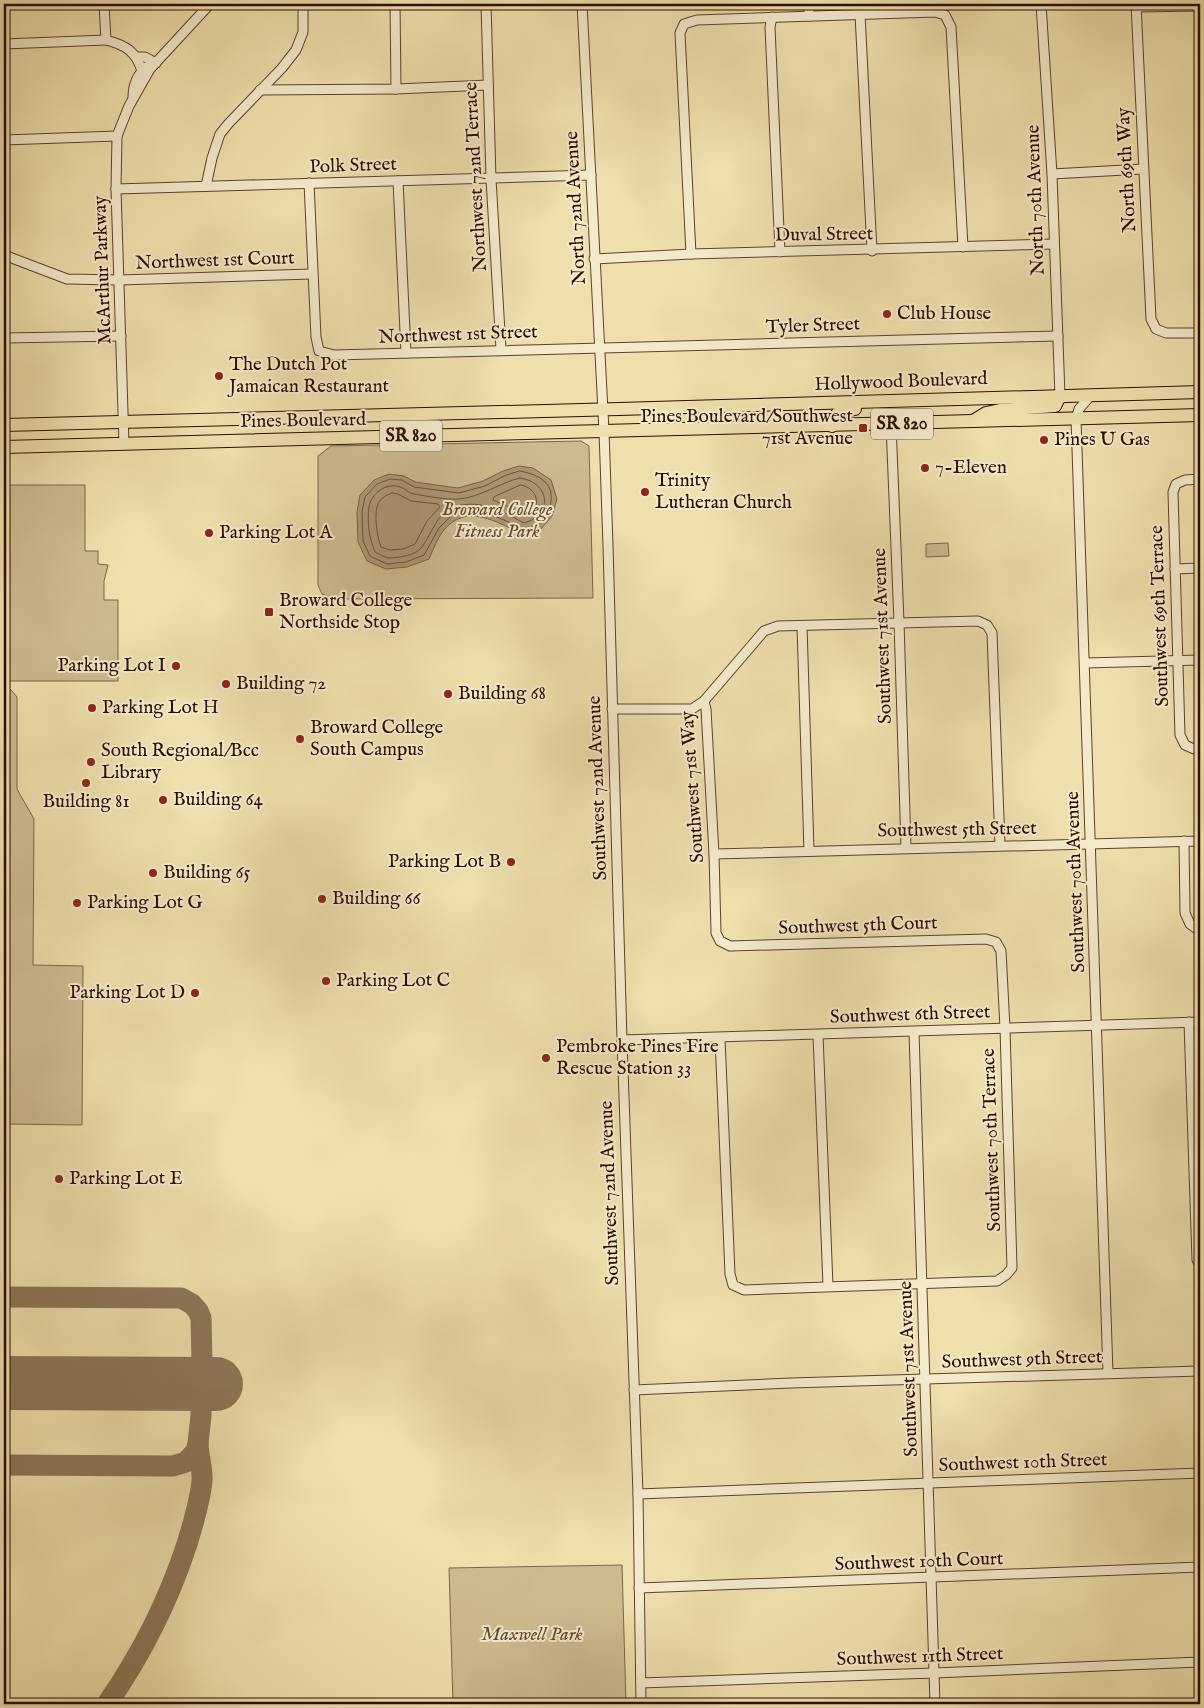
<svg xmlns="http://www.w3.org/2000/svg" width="1204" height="1708" viewBox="0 0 1204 1708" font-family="'IM FELL English',serif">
  <rect width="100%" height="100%" fill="#eedfad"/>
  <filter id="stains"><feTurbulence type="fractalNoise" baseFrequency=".004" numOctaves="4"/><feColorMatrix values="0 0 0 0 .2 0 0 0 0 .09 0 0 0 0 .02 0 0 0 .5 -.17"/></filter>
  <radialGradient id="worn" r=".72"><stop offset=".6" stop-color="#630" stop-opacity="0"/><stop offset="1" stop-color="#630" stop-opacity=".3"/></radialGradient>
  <g fill="#cdbb90" stroke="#7c6449">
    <polygon points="581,441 589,446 593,598 337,599 322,594 318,585 318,456 331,446"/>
    <polygon points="4,485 85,485 85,551 98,551 98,564 108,565 104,581 104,600 118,600 118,681 4,681"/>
    <polygon points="948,543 949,556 926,557 926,544"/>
    <polygon points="4,689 11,690 17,697 17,789 34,819 33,965 83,966 82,1125 4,1124"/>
    <polygon points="622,1565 626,1704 453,1704 449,1568"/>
  </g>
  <path fill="#ac9773" stroke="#795f46" d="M519,466L533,468L551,480L557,499L552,516L541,529L524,535C497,522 466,502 443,531C437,539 433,550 429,559L407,567L386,569L367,561L358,542L357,512L360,495L374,480L389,474L404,476L415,482L458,488L483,481L503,471Z"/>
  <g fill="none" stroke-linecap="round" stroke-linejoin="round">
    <g stroke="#6c523a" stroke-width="1">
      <path d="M520,471C529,473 538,475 545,482C557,493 550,515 539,524C535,527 528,528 524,529L504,520L482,511H463L451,516L439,528L424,555L406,562L387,564L370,556L363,541L362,512L365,497L377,484L390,479L402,480L414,487L459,493L485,486L504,476Z"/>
      <path d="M520,478C550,482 554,515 524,523C505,513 485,501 462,505C436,509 434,532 421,548C416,555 398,558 389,558C384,557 379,554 375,552C369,538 367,522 369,507C371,494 386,482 400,487C405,488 408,493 414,494C426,496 447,500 459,499C481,497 499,483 520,478Z"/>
      <path d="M521,485C539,488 543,511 524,514L493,500L494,497Z"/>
      <path d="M392,493L398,494L411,501L438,504L440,507L427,521L415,544L403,549L390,550L381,547C377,537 373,511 379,502C382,497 387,495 392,493Z"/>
    </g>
    <g stroke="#8d7658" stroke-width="21">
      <polyline points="4,1297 181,1298 192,1304 198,1311 201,1318 202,1361 196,1384 201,1407 201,1416 198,1443 196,1451 186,1462 173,1466 4,1465"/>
      <path d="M107,1704C141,1655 168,1602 187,1544C193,1524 200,1502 202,1481C203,1468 198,1456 198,1443"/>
    </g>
    <polyline stroke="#8d7658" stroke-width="54" points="4,1383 216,1384"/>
    <g stroke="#5c412d" stroke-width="11">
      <g id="minor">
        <path d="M104,4L106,40C125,45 136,51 142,71"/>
        <polyline points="395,4 396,89"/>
        <polyline points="486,4 491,179 501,349"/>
        <polyline points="582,4 604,431 608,546 622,1040 638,1494 641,1704"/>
        <polyline points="1041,4 1052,174 1060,396"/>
        <polyline points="1136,4 1151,319 1156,329 1166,333 1200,333"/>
        <polyline points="1136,7 1200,6"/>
        <polyline points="860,14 872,251"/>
        <polyline points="809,16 809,4"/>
        <polyline points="772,17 770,27 780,252"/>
        <polyline points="4,44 106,40"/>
        <polyline points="137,57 145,57 156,63"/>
        <polyline points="260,90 396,89 488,85"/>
        <path d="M133,97C133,85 136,76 146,67"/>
        <polyline points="4,140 117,136"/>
        <polyline points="1052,174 1143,169"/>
        <polyline points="398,181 406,353"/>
        <polyline points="309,183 316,337 319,351 334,355 1058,336"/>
        <polyline points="206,186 212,158 220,134 229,123 282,68 296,50 303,32 303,4"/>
        <polyline points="116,189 591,175"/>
        <polyline points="691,254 680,33 684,24 697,20 935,12 945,15 951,27 963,247"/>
        <polyline points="4,255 67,279 119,280 312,274"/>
        <polyline points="594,259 691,254 1054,244"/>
        <polyline points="4,338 121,336"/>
        <polyline points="1091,395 1079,409 1076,419 1108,1373"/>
        <polyline points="891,424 899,622 906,847"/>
        <polyline points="124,444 116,189 117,136 129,106 150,69 210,4"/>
        <polyline points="1200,479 1185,480 1176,484 1173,492 1180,735 1185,745 1194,749 1200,749"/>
        <polyline points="1175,569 1200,568"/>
        <polyline points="802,626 809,851"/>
        <polyline points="1085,663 1200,660"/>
        <polyline points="612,709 692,709 704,701"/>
        <polyline points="1184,841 1185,913 1190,924 1200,931"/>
        <polyline points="714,854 1200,841"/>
        <polyline points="1189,1022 1197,1260 1200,1265"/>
        <polyline points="914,1032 935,1704"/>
        <polyline points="818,1035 828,1286"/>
        <polyline points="720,1038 730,1274 733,1285 744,1290 997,1281 1006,1275 1012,1268 1005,1028 1001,951 996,942 986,939 730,946 720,941 716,933 714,854 706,709 704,701 764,631 778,626 978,621 987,625 992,633 1000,845"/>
        <polyline points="622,1040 1200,1022"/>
        <polyline points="634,1390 791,1383 1200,1371"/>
        <polyline points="638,1494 1200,1473"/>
        <polyline points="639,1588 1200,1567"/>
        <polyline points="641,1683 934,1673 1200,1662"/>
      </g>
    </g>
    <g stroke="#2c0c02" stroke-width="14">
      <g id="highway">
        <polyline points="973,421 986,413 1000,410 1055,406 1060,396"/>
        <polyline points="4,425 619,409 1200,392"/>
        <path d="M832,426C835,411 840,410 855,409"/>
        <polyline points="4,447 1200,415"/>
      </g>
    </g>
    <use href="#minor" stroke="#f4eaca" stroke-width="9"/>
    <use href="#highway" stroke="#eedfad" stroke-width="12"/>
  </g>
  <g fill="#8f2418" stroke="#f4eaca" stroke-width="2">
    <circle cx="887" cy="314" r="5"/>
    <circle cx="219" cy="376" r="5"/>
    <rect x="858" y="423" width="10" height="10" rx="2.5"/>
    <circle cx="1044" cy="440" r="5"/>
    <circle cx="925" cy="468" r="5"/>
    <circle cx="645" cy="492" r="5"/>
    <circle cx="209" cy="533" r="5"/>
    <rect x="264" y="607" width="10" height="10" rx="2.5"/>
    <circle cx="176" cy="666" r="5"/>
    <circle cx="226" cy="684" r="5"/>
    <circle cx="448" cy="694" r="5"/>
    <circle cx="92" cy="708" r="5"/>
    <circle cx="300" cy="739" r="5"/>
    <circle cx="91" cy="762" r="5"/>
    <circle cx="86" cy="783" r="5"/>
    <circle cx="163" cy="800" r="5"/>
    <circle cx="511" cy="862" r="5"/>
    <circle cx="153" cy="873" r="5"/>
    <circle cx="322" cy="899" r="5"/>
    <circle cx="77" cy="903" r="5"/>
    <circle cx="326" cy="981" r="5"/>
    <circle cx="195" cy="993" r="5"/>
    <circle cx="546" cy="1058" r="5"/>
    <circle cx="59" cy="1179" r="5"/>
  </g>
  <g text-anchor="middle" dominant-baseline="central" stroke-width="4" stroke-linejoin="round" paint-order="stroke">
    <g fill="#f4eaca" stroke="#684f3e" stroke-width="1">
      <rect x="871" y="408.5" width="62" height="31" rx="4"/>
      <rect x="380" y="420.5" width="62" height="31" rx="4"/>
    </g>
    <g font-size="18" font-weight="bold" fill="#2c0c02">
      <text x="902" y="424">SR 820</text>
      <text x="411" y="436">SR 820</text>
    </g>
    <g font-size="19" fill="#2c0c02" stroke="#f4eaca">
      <text transform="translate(353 166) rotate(-2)">Polk Street</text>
      <text transform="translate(1127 170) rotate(-93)">North 69th Way</text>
      <text transform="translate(476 177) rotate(-93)">Northwest 72nd Terrace</text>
      <text transform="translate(1036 200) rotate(-92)">North 70th Avenue</text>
      <text transform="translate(576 208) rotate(-93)">North 72nd Avenue</text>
      <text transform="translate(824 235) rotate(-1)">Duval Street</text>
      <text transform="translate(215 261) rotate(-2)">Northwest 1st Court</text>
      <text transform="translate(103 270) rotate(-92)">McArthur Parkway</text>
      <text transform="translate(813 326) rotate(-2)">Tyler Street</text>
      <text transform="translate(458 335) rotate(-2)">Northwest 1st Street</text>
      <text transform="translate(901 382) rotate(-2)">Hollywood Boulevard</text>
      <text transform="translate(303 421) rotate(-1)">Pines Boulevard</text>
      <text transform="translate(1160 616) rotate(-92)">Southwest 69th Terrace</text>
      <text transform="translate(883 636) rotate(-92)">Southwest 71st Avenue</text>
      <text transform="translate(693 787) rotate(-94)">Southwest 71st Way</text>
      <text transform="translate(598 788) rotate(-92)">Southwest 72nd Avenue</text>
      <text transform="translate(957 830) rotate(-1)">Southwest 5th Street</text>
      <text transform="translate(1076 882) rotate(-92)">Southwest 70th Avenue</text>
      <text transform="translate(858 926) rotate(-2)">Southwest 5th Court</text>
      <text transform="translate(910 1015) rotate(-2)">Southwest 6th Street</text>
      <text transform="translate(992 1140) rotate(-92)">Southwest 70th Terrace</text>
      <text transform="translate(610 1193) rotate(-92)">Southwest 72nd Avenue</text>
      <text transform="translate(1022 1360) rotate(-2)">Southwest 9th Street</text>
      <text transform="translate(909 1369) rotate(-92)">Southwest 71st Avenue</text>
      <text transform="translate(1023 1463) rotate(-2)">Southwest 10th Street</text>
      <text transform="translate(919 1562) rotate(-2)">Southwest 10th Court</text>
      <text transform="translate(920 1657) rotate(-2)">Southwest 11th Street</text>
    </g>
    <g font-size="19" fill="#2c0c02" stroke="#f4eaca" text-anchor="start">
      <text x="897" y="314">Club House</text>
      <text x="229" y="365">The Dutch Pot<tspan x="229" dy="22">Jamaican Restaurant</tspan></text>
      <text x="853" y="417" text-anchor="end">Pines Boulevard/Southwest<tspan x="853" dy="22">71st Avenue</tspan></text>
      <text x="1054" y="440">Pines U Gas</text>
      <text x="935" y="468">7-Eleven</text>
      <text x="655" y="481">Trinity<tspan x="655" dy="22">Lutheran Church</tspan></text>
      <text x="219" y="533">Parking Lot A</text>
      <text x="279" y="601">Broward College<tspan x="279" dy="22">Northside Stop</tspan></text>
      <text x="166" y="666" text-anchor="end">Parking Lot I</text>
      <text x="236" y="684">Building 72</text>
      <text x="458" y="694">Building 68</text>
      <text x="102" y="708">Parking Lot H</text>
      <text x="310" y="728">Broward College<tspan x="310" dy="22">South Campus</tspan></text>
      <text x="101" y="751">South Regional/Bcc<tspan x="101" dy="22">Library</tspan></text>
      <text x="173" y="800">Building 64</text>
      <text x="86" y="802" text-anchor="middle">Building 81</text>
      <text x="501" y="862" text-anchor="end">Parking Lot B</text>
      <text x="163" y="873">Building 65</text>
      <text x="332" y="899">Building 66</text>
      <text x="87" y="903">Parking Lot G</text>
      <text x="336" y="981">Parking Lot C</text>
      <text x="185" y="993" text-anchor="end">Parking Lot D</text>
      <text x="556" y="1047">Pembroke Pines Fire<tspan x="556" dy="22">Rescue Station 33</tspan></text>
      <text x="69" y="1179">Parking Lot E</text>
    </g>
    <g font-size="19" font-style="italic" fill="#644934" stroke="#f4eaca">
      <text x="497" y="510">Broward College<tspan x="497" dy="22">Fitness Park</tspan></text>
      <text x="532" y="1635">Maxwell Park</text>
    </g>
  </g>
  <rect width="1204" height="1708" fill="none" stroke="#eedfad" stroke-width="20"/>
  <rect x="5" y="5" width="1194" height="1698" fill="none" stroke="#2c0c02" stroke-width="2.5"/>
  <rect x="10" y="10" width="1184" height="1688" fill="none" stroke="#2c0c02"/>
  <rect width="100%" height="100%" filter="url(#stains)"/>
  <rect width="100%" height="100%" fill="url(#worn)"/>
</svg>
